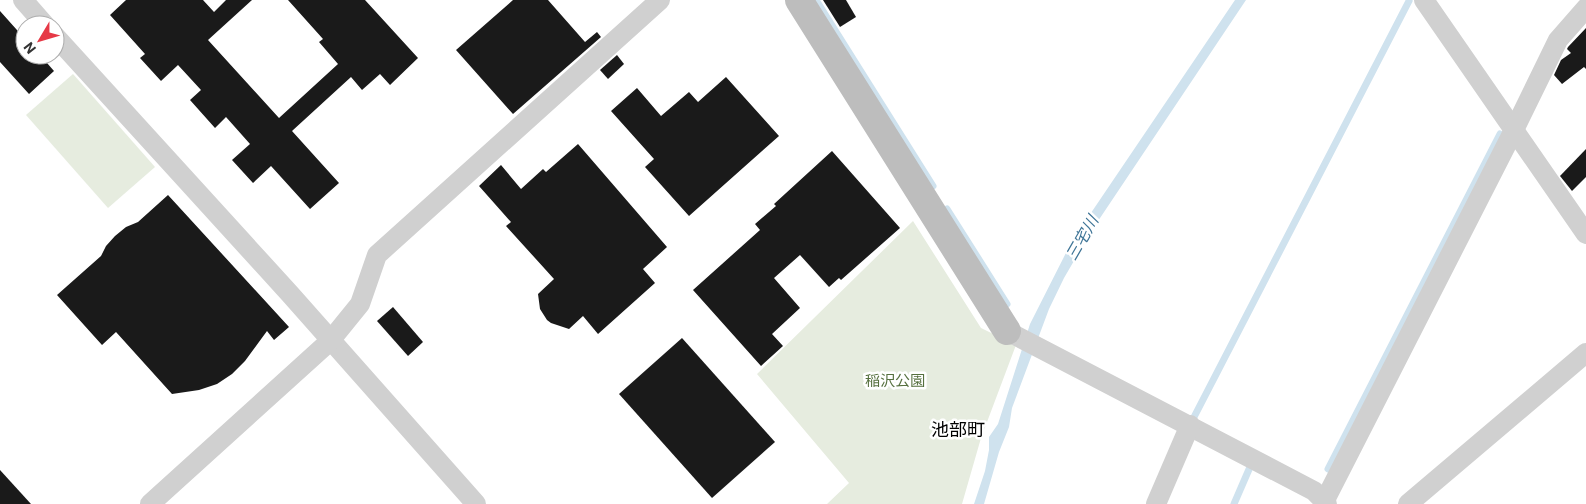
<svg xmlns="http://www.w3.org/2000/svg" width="1586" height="504" viewBox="0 0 1586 504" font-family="Roboto,'Noto Sans JP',sans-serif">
  <rect width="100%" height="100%" fill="#fff"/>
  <g fill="#e6ecdf">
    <polygon points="73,74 155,167 108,208 26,115"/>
    <polygon points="913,221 981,328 1016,345 981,438 962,504 827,504 849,483 757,374"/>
  </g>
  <polygon fill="#cfe2ee" points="1235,0 1246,0 1092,230 1064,278 1049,309 1012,408 1009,427 999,452 984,504 974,504 985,471 989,450 989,437 998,424 1030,324 1072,241"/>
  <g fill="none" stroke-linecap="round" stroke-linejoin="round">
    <g stroke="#cfe2ee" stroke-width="7">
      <polyline points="816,0 933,186"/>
      <polyline points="947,209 1007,304"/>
      <polyline points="1193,419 1409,1"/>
      <polyline points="1328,469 1500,134"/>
      <polyline points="1234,504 1250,467"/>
    </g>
  </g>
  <g fill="#1a1a1a">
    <polygon points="126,0 203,0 214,12 226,0 252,0 208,40 279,118 338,64 319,42 323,39 288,0 365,0 418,58 390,85 380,74 362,90 351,77 292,131 339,183 310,209 271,166 253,183 232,160 250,144 226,117 215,128 190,100 201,90 178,65 161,81 140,58 145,54 110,15"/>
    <polygon points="513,0 548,0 585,42 597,32 601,37 513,114 456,50"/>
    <polygon points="823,0 846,0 856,17 840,27"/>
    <polygon points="0,11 25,39 25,55 40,55 54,71 29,94 0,62"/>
    <polygon points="1586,28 1586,69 1584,67 1562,84 1554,75 1561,60 1571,53 1567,49 1568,47"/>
    <polygon points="617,55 624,64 608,79 600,70"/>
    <polygon points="726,77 779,136 689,216 645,167 654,159 611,111 637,88 661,116 689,92 698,102"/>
    <polygon points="578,144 667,247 643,269 655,283 598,334 583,316 569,329 551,323 547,320 540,309 538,294 554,279 506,226 511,222 479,186 501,165 521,189 543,169 546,172"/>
    <polygon points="1586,149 1586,177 1572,191 1560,176"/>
    <polygon points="832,151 900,228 841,280 839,278 829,287 800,255 774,278 800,308 772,334 783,346 761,366 693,290 760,230 755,224 776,206 774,204"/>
    <polygon points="168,195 289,327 274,340 267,331 245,361 232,374 217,384 199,390 172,394 116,332 102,345 57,295 101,256 106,246 115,236 126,227 138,222"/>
    <polygon points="393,307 423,342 408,356 377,321"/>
    <polygon points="682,338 775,442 712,498 619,394"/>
    <polygon points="0,470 31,504 0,504"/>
  </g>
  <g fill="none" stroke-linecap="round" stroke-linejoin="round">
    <g stroke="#d0d0d0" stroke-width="20">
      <polyline points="23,0 45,25"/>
      <polyline points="1424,0 1586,234"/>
      <polyline points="55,36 290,294 476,504"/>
      <polyline points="1007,331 1314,491 1327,504"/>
      <polyline points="150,504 330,341 360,304 377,255 660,0"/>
      <polyline points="1156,504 1190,425"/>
      <polyline points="1323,504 1514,130 1558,40 1586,8"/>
      <polyline points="1408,504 1586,353"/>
    </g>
    <polyline stroke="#bdbdbd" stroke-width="28" points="799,0 1007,331"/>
  </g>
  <g text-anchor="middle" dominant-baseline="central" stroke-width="5" stroke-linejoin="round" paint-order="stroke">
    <g font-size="15" fill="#56703f" stroke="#fff">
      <text x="895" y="381">稲沢公園</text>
    </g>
    <g font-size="16" font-style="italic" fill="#3f7597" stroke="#fff">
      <text transform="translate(1082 238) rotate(-60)">三宅川</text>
    </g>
    <g font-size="18" fill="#000" stroke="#fff">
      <text x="958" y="429">池部町</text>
    </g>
  </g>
  <g transform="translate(40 40) rotate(232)"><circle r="24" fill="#ffffff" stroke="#adadad"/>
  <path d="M0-4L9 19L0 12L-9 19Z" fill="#e63946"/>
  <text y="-8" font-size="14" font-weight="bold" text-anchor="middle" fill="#333333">N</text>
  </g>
</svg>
